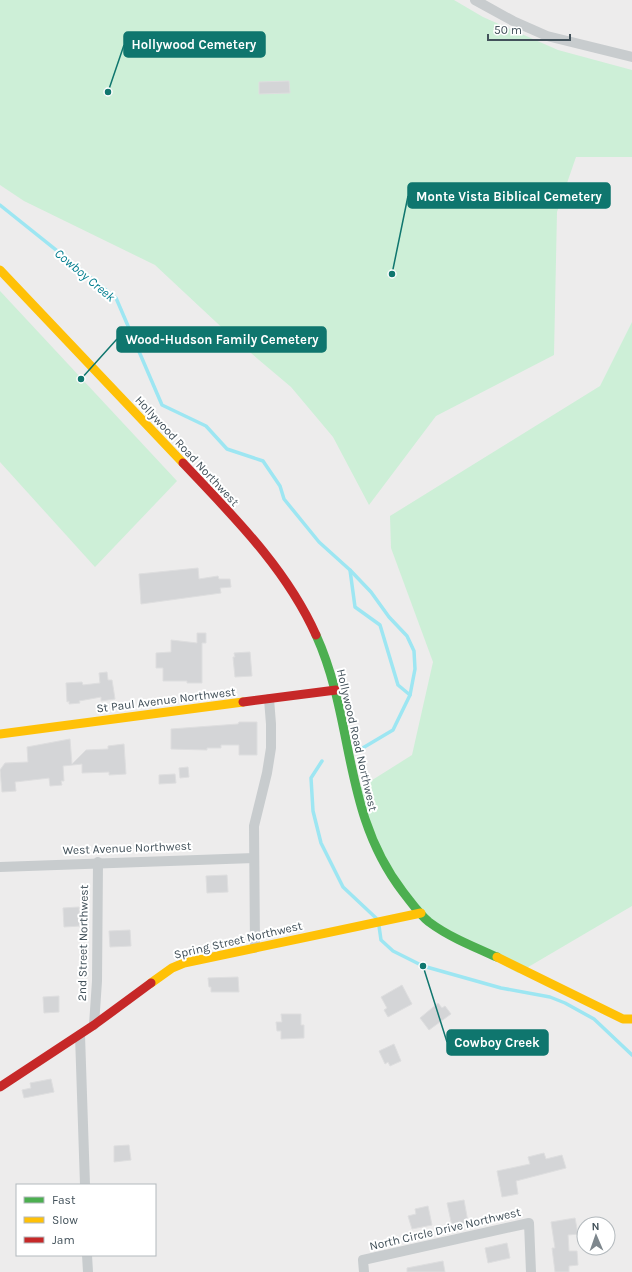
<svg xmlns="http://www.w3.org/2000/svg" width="632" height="1272" viewBox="0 0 632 1272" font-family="Karla,sans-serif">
  <rect width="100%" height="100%" fill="#edecec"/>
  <g fill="#cdefd7">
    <polygon points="0,0 454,0 483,17 558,50 632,70 632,157 576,157 557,212 554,355 436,416 369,505 333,437 291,387 232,337 155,265 24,201 0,185"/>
    <polygon points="0,291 177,481 95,567 0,462"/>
    <polygon points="632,322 632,906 518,973 424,921 384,861 358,789 412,755 433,662 391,548 390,516 600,386"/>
  </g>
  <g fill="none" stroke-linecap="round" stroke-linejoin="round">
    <g stroke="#9de6f2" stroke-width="3.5">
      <polyline points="0,205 116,298 162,405 206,426 227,449 263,461 280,486 284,499 319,542 350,570 355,607 380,625 398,685 410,695 393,730 361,749"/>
      <polyline points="350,570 371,592 389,617 407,636 414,651 415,669 410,695"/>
      <polyline points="322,761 311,778 313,811 321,843 343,887 376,918"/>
      <polyline points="379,926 381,940 393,951 423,966 501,988 550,997 565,1003 594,1019 632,1055"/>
    </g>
  </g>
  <g fill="#d4d5d7" stroke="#dededf">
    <polygon points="289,81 290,93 259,94 259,82"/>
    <polygon points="198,568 199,579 218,576 219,579 230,579 231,587 220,588 221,593 141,604 139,574"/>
    <polygon points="197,633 206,633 206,643 202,643 202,683 187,683 187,681 163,681 163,668 156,668 156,653 171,652 171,640 197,643"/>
    <polygon points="250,652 252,676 235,677 233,657 235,657 234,653"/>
    <polygon points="107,672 108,680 112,680 115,699 101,701 101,697 79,701 80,703 69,704 69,701 67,702 66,683 82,682 83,685 100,683 99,673"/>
    <polygon points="239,722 257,722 257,755 239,755 239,745 221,745 221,748 207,748 207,750 171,749 171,729 238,724"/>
    <polygon points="70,739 72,764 86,750 108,749 108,746 124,744 126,774 109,775 109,772 82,773 82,764 63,766 64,781 61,781 62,785 50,786 49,778 15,782 16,791 2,792 0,770 5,763 28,762 27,747"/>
    <polygon points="188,767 189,777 180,778 179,768"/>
    <polygon points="175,774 176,783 159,784 159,775"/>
    <polygon points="227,875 228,892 207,893 206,876"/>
    <polygon points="79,907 80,926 64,927 63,908"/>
    <polygon points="130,930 131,946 110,947 109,931"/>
    <polygon points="238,977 239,992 211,992 211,987 209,987 208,978"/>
    <polygon points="402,985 412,1004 388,1017 384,1010 387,1008 381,997"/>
    <polygon points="59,996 59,1012 44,1013 43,997"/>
    <polygon points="438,1003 442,1008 445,1006 451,1014 429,1030 420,1018"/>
    <polygon points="281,1014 301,1014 301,1025 304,1025 304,1038 281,1039 281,1031 277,1031 276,1022 282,1022"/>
    <polygon points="394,1044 401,1061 390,1066 388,1062 385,1064 379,1051"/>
    <polygon points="51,1079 54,1092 24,1098 22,1090 31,1088 30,1083"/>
    <polygon points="129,1145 131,1160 114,1162 114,1146"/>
    <polygon points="544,1153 546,1159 562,1155 566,1168 516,1181 518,1194 502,1197 497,1171 530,1164 528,1157"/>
    <polygon points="464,1200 468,1222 452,1226 447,1203"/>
    <polygon points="428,1206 432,1225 412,1229 408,1216 416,1214 415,1209"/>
    <polygon points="575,1218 578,1234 568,1235 569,1251 577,1251 578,1265 569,1266 569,1272 555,1272 552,1248 555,1248 551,1222"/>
    <polygon points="507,1243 510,1258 488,1263 485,1248"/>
    <polygon points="443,1261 445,1272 407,1272 407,1268"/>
  </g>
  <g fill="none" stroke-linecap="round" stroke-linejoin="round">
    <g stroke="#c8ccce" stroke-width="10">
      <polyline points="475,0 513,21 547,36 632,57"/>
      <polyline points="0,867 254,858"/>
      <polyline points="255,948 254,826 267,773 271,748 271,724 269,699"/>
      <polyline points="94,1025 97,981 98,862"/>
      <polyline points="80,1035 85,1185"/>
      <polyline points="87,1255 88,1272"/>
      <polyline points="364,1272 363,1260 529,1223 531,1272"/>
    </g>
    <path stroke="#4caf50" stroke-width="9" d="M316,635C355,721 342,813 403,892C411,902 419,914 429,922C449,937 474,947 497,957"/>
    <g stroke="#ffc107" stroke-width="9">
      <polyline points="0,270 183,463"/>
      <polyline points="0,734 243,702"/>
      <polyline points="497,957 623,1019 632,1019"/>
      <polyline points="151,983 172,968 184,963 421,913"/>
    </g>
    <g stroke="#c62828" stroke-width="9">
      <path d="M183,463C233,516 286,568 316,635"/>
      <polyline points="243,702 336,690"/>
      <polyline points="0,1087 94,1025 151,983"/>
    </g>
  </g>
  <g text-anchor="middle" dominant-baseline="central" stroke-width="4" stroke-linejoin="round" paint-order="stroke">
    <g font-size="12" fill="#42515a" stroke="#fff">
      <text transform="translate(187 451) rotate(47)">Hollywood Road Northwest</text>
      <text transform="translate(166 700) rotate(-7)">St Paul Avenue Northwest</text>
      <text transform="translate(357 740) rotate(77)">Hollywood Road Northwest</text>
      <text transform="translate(127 848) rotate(-2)">West Avenue Northwest</text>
      <text transform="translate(238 940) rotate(-13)">Spring Street Northwest</text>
      <text transform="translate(83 943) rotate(-89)">2nd Street Northwest</text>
      <text transform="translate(445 1229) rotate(-13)">North Circle Drive Northwest</text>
    </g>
    <g font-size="13" font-style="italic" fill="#037e8f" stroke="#fff">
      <text transform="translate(85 275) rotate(40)">Cowboy Creek</text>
    </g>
  </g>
  <path fill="none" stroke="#0f766e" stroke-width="1.5" d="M108 92L124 45M392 274L408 196M81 379L117 339M423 966L447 1042"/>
  <g fill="#0f766e" stroke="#fff" stroke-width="1.5">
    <circle cx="108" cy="92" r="4"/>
    <circle cx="392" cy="274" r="4"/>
    <circle cx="81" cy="379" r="4"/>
    <circle cx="423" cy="966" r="4"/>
  </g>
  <g fill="#0f766e" stroke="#0f766e" stroke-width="1.5">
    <rect x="124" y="32" width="141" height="25" rx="4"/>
    <rect x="408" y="183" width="202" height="25" rx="4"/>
    <rect x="117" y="327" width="209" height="25" rx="4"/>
    <rect x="447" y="1030" width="101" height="25" rx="4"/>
  </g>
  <g font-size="13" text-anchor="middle" font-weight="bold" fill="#fff">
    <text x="194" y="49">Hollywood Cemetery</text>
    <text x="509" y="201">Monte Vista Biblical Cemetery</text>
    <text x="222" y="344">Wood-Hudson Family Cemetery</text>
    <text x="497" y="1047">Cowboy Creek</text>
  </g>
  <rect x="16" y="1184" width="140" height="72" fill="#ffffff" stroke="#b3b9bd"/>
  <rect x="24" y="1197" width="20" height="6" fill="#4caf50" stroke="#b3b9bd"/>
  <text x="52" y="1204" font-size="12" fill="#42515a">Fast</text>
  <rect x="24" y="1217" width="20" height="6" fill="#ffc107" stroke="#b3b9bd"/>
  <text x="52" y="1224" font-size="12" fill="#42515a">Slow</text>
  <rect x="24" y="1237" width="20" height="6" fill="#c62828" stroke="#b3b9bd"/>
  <text x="52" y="1244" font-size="12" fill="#42515a">Jam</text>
  <g transform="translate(596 1236) rotate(358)"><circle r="19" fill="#ffffff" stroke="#b3b9bd"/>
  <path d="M0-3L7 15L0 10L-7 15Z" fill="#7e878d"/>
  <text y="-6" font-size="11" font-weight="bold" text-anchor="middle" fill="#42515a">N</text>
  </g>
  <path d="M488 34v6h82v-6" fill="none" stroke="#42515a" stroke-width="2"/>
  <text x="494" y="34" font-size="12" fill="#42515a" stroke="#ffffff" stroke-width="3" paint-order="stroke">50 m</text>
</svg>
